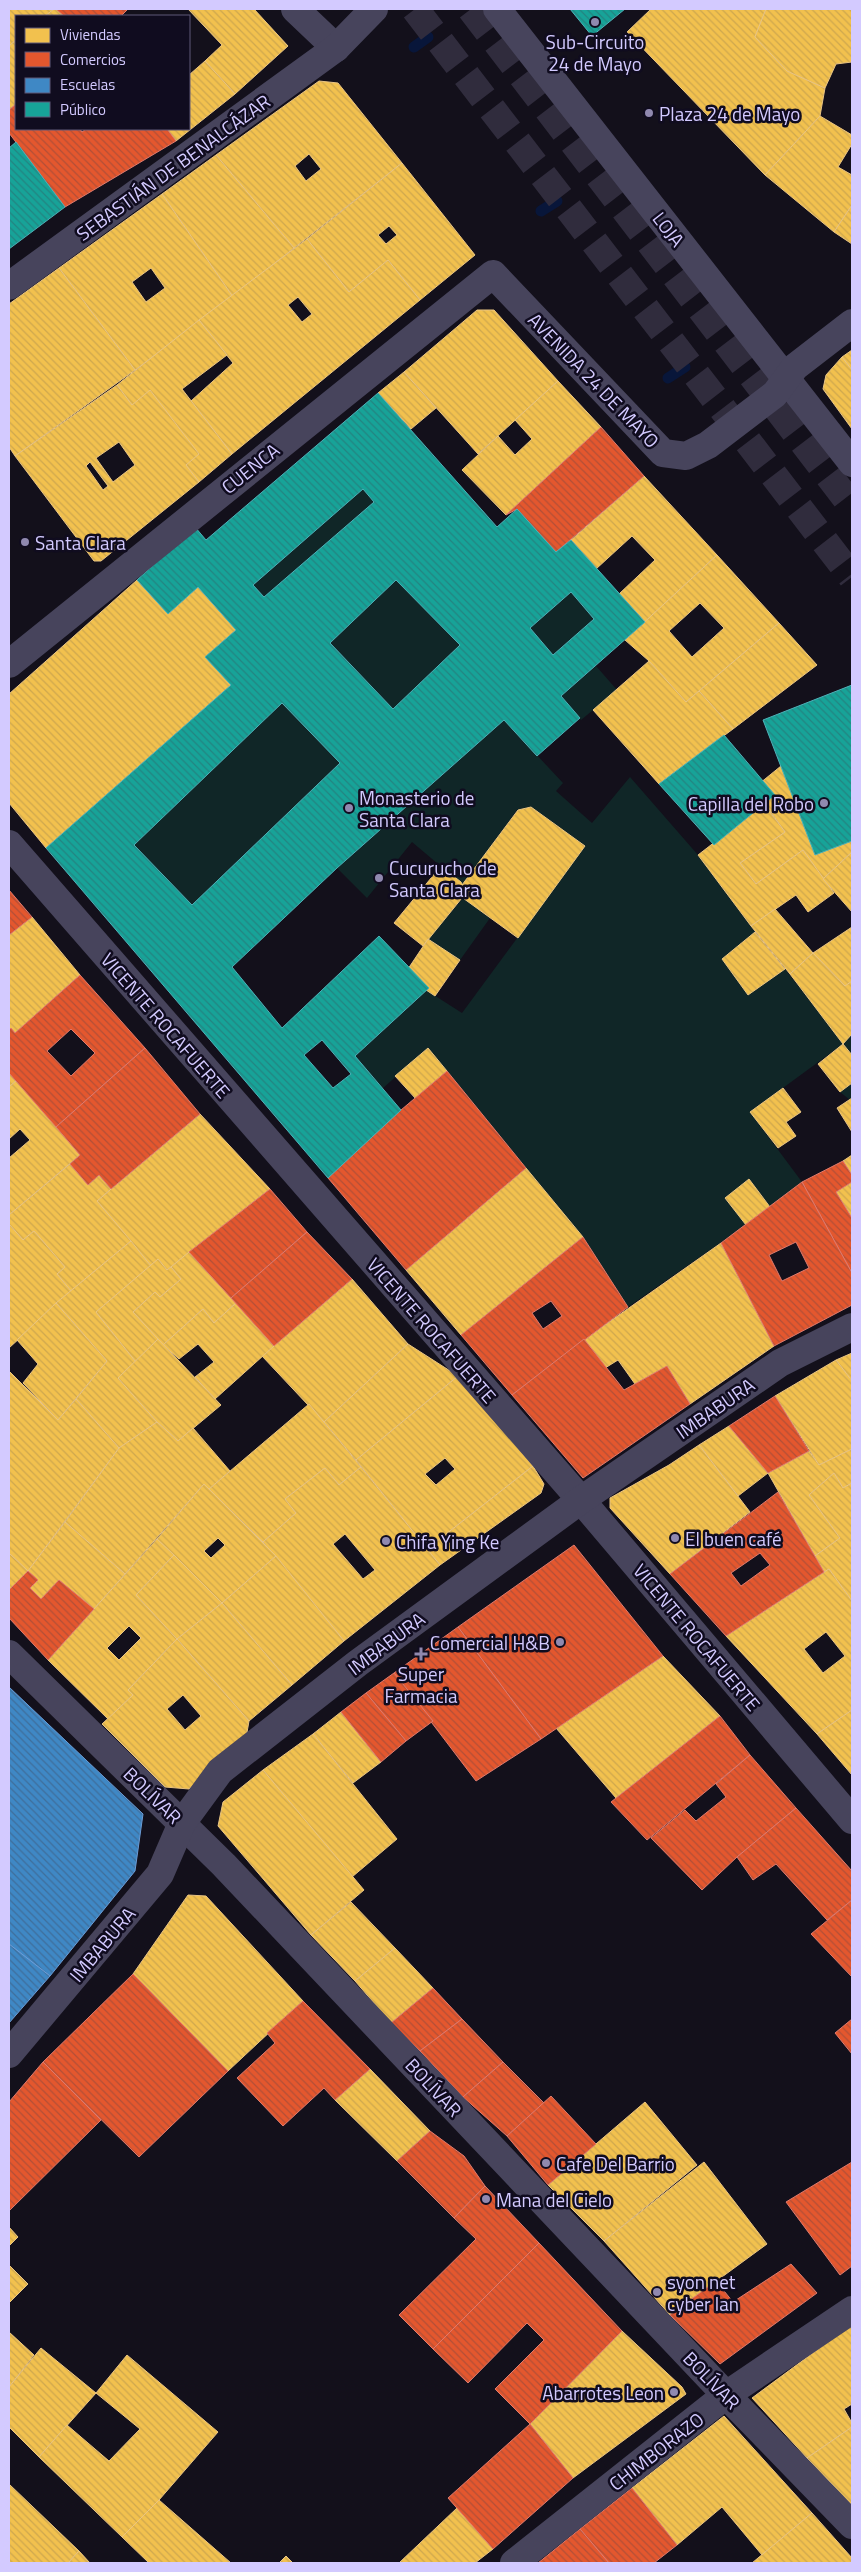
<svg xmlns="http://www.w3.org/2000/svg" width="861" height="2572" viewBox="0 0 861 2572" font-family="'Titillium Web',sans-serif">
  <defs>
    <pattern id="homes-back-hatch" width="6" height="6" patternUnits="userSpaceOnUse" patternTransform="scale(1.25)"><rect width="6" height="6" fill="#f2c14e"/><path d="M-1 5l2 2M0 0l6 6M5-1l2 2" fill="none" stroke="#cea74e"/></pattern>
    <pattern id="shops-back-hatch" width="6" height="6" patternUnits="userSpaceOnUse" patternTransform="scale(1.25)"><rect width="6" height="6" fill="#e4572e"/><path d="M-1 5l2 2M0 0l6 6M5-1l2 2" fill="none" stroke="#b24f37"/></pattern>
    <pattern id="schools-back-hatch" width="6" height="6" patternUnits="userSpaceOnUse" patternTransform="scale(1.25)"><rect width="6" height="6" fill="#3f88c5"/><path d="M-1 5l2 2M0 0l6 6M5-1l2 2" fill="none" stroke="#3f6e9b"/></pattern>
    <pattern id="public-back-hatch" width="6" height="6" patternUnits="userSpaceOnUse" patternTransform="scale(1.25)"><rect width="6" height="6" fill="#17a398"/><path d="M-1 5l2 2M0 0l6 6M5-1l2 2" fill="none" stroke="#238481"/></pattern>
  </defs>
  <rect width="100%" height="100%" fill="#13101b"/>
  <g fill="#102627">
    <polygon points="363,489 374,502 264,597 253,585"/>
    <polygon points="396,580 460,645 393,709 330,643"/>
    <polygon points="571,592 594,619 553,655 530,628"/>
    <polygon points="596,666 617,690 581,720 561,696"/>
    <polygon points="282,703 340,763 192,905 134,845"/>
    <polygon points="504,720 563,783 556,791 592,823 630,777 698,855 755,932 722,959 748,995 785,969 843,1043 852,1034 852,1055 843,1044 750,1112 802,1182 770,1207 749,1179 725,1198 746,1225 628,1307 561,1211 428,1048 382,1089 355,1056 426,990 462,1013 585,846 531,807 517,810 463,885 412,842 367,898 337,868"/>
    <polygon points="463,898 490,918 460,960 428,939"/>
    <polygon points="852,1083 852,1098 850,1100 840,1092"/>
  </g>
  <g fill="url(#homes-back-hatch)" stroke="#e9c483" fill-rule="evenodd">
    <polygon points="9,9 54,9 45,16 16,16 16,40 9,46"/>
    <polygon points="54,9 56,9 64,16 45,16"/>
    <polygon points="188,9 254,9 288,46 235,94 205,61 222,45"/>
    <polygon points="651,9 766,9 755,37 787,71 825,88 820,116 765,175 627,32"/>
    <polygon points="766,9 852,9 852,62 836,64 825,88 787,71 755,37"/>
    <polygon points="16,40 16,104 9,110 9,46"/>
    <polygon points="205,61 235,94 176,141 167,129 189,129 189,75"/>
    <path d="M319,81L338,83L402,163L294,248L216,155ZM309,154L321,169L306,181L295,166Z"/>
    <polygon points="820,116 852,135 852,144 838,167 852,175 852,205 834,232 765,175"/>
    <polygon points="216,155 294,248 233,297 162,194"/>
    <path d="M402,163L475,255L420,300L388,260L349,292L307,239ZM389,226L397,235L386,244L378,235Z"/>
    <path d="M162,194L233,297L135,370L59,268ZM151,268L165,288L146,302L132,282Z"/>
    <polygon points="852,205 852,244 834,232"/>
    <path d="M307,239L349,292L388,260L420,300L232,454L191,401L233,363L199,320ZM298,297L312,314L302,322L288,305Z"/>
    <polygon points="59,268 135,370 15,456 9,447 9,304"/>
    <polygon points="477,310 494,310 558,381 478,454 404,372"/>
    <polygon points="199,320 227,355 182,389 232,454 199,482 132,405 117,385"/>
    <polygon points="852,350 852,370 842,357"/>
    <polygon points="842,357 852,370 852,429 823,389 826,375"/>
    <polygon points="404,372 436,408 411,429 378,393"/>
    <polygon points="558,381 601,427 506,515 462,470 498,436 515,455 532,439 515,420"/>
    <path d="M117,385L132,405L150,390L199,454L186,465L199,482L101,561H94L15,456ZM119,442L135,465L113,482L96,458ZM90,462L108,486L103,490L86,466Z"/>
    <polygon points="644,476 717,555 645,622 619,594 655,560 632,536 596,569 571,540"/>
    <path d="M717,555L779,623L686,702L649,661L625,640ZM700,603L724,628L692,657L669,631Z"/>
    <polygon points="137,580 168,614 198,587 236,630 205,657 231,685 46,848 9,803 9,694"/>
    <polygon points="779,623 817,665 733,729 699,691"/>
    <polygon points="649,661 686,702 699,691 733,729 659,784 593,710"/>
    <polygon points="781,766 852,843 852,852 823,879 803,850 756,884 740,863 785,832 754,788"/>
    <polygon points="764,804 785,832 740,863 756,884 803,850 834,893 808,912 796,895 751,926 698,855"/>
    <polygon points="531,807 585,846 518,938 456,893 518,810"/>
    <polygon points="852,852 852,912 823,879"/>
    <polygon points="441,866 461,882 466,893 423,946 394,923"/>
    <polygon points="775,909 813,953 790,974 751,926"/>
    <polygon points="32,917 80,975 15,1033 11,1028 9,1030 9,935"/>
    <polygon points="852,927 852,993 813,953"/>
    <polygon points="755,932 785,969 748,995 722,959"/>
    <polygon points="428,939 460,960 435,996 404,975"/>
    <polygon points="813,953 845,986 852,981 852,1034 843,1044 790,974"/>
    <polygon points="843,1044 852,1055 852,1083 840,1092 818,1064"/>
    <polygon points="428,1048 447,1071 416,1099 395,1076"/>
    <polygon points="9,1073 17,1080 9,1087"/>
    <polygon points="17,1080 80,1155 9,1215 9,1158 30,1140 20,1129 9,1139 9,1087"/>
    <polygon points="783,1088 801,1112 786,1122 796,1136 778,1148 750,1112"/>
    <polygon points="852,1098 852,1132 837,1108"/>
    <polygon points="200,1114 270,1189 167,1270 158,1259 151,1266 97,1201"/>
    <polygon points="852,1155 852,1175 843,1161"/>
    <polygon points="70,1164 88,1185 99,1175 111,1189 97,1201 131,1241 71,1291 57,1274 65,1267 34,1231 23,1240 9,1224 9,1215"/>
    <polygon points="526,1168 583,1237 461,1335 406,1270"/>
    <polygon points="749,1179 770,1207 746,1225 725,1198"/>
    <polygon points="852,1182 852,1218 836,1192"/>
    <polygon points="9,1224 23,1240 34,1231 65,1267 57,1274 71,1291 9,1348"/>
    <polygon points="131,1241 151,1266 96,1312 136,1362 118,1378 157,1422 119,1448 76,1399 107,1361 56,1303"/>
    <polygon points="721,1243 774,1346 690,1404 667,1366 635,1384 618,1360 597,1373 575,1346"/>
    <polygon points="189,1252 236,1303 214,1323 203,1309 163,1345 133,1312 155,1292 160,1297 181,1279 171,1267"/>
    <polygon points="158,1259 167,1270 171,1267 181,1279 160,1297 155,1292 133,1312 158,1339 136,1362 96,1312"/>
    <polygon points="352,1279 408,1344 324,1422 262,1356"/>
    <polygon points="56,1303 107,1361 58,1420 23,1383 38,1364 17,1340"/>
    <polygon points="236,1303 274,1346 215,1399 195,1377 214,1362 198,1344 179,1359 163,1345 203,1309 214,1323"/>
    <polygon points="158,1339 221,1405 178,1441 157,1422 118,1378"/>
    <polygon points="408,1344 458,1376 356,1460 324,1422"/>
    <polygon points="852,1353 852,1381 836,1360"/>
    <polygon points="836,1360 852,1381 852,1449 819,1465 775,1396"/>
    <polygon points="9,1371 58,1420 76,1399 119,1448 28,1571 9,1553"/>
    <path d="M458,1376L533,1466L427,1549L356,1460ZM445,1458L455,1469L436,1485L425,1474Z"/>
    <polygon points="309,1404 361,1467 339,1485 325,1468 285,1499 296,1513 263,1542 209,1489"/>
    <polygon points="157,1422 178,1441 193,1428 230,1471 209,1489 204,1484 125,1574 65,1522 119,1448"/>
    <polygon points="729,1426 768,1473 738,1496 699,1445"/>
    <polygon points="699,1445 750,1512 670,1574 610,1508 610,1498 669,1465"/>
    <polygon points="852,1449 852,1483 843,1488 834,1473 809,1495 840,1538 815,1556 768,1473 809,1451 819,1465"/>
    <polygon points="533,1466 544,1484 541,1493 440,1565 427,1549"/>
    <path d="M361,1467L440,1565L344,1641L263,1542L296,1513L285,1499L325,1468L339,1485ZM345,1534L375,1570L363,1579L333,1544Z"/>
    <polygon points="834,1473 843,1488 852,1483 852,1601 829,1569 824,1572 815,1556 840,1538 809,1495"/>
    <path d="M204,1484L276,1556L222,1603L157,1539ZM218,1538L225,1545L211,1558L204,1551Z"/>
    <polygon points="65,1522 125,1574 94,1609 59,1580 41,1599 30,1588 38,1580 28,1571"/>
    <path d="M157,1539L174,1555L136,1595L177,1639L128,1690L133,1695L108,1719L48,1660ZM129,1626L141,1638L119,1660L107,1648Z"/>
    <polygon points="9,1553 28,1571 9,1590"/>
    <polygon points="174,1555 222,1603 177,1639 136,1595"/>
    <polygon points="276,1556 344,1641 292,1685 222,1603"/>
    <path d="M829,1569L852,1601V1710L817,1734L726,1636ZM826,1632L845,1656L823,1673L804,1649Z"/>
    <polygon points="222,1603 292,1685 249,1721 177,1639"/>
    <path d="M177,1639L249,1721L246,1738L189,1789L165,1787L102,1724L133,1695L128,1690ZM183,1695L201,1716L185,1730L167,1709Z"/>
    <polygon points="663,1656 720,1716 616,1798 556,1728"/>
    <polygon points="852,1710 852,1775 817,1734"/>
    <polygon points="341,1712 381,1762 353,1783 313,1734"/>
    <polygon points="313,1734 397,1839 352,1877 263,1770"/>
    <polygon points="263,1770 364,1890 311,1935 218,1826 223,1802"/>
    <polygon points="188,1895 206,1896 303,2001 228,2071 133,1974"/>
    <polygon points="351,1902 395,1948 355,1981 311,1935"/>
    <polygon points="395,1948 433,1988 391,2023 355,1981"/>
    <polygon points="370,2069 430,2131 397,2161 335,2100"/>
    <polygon points="645,2102 697,2165 604,2241 548,2185"/>
    <polygon points="704,2162 767,2244 670,2315 604,2241"/>
    <polygon points="9,2227 18,2237 9,2246"/>
    <polygon points="9,2265 28,2284 9,2303"/>
    <polygon points="852,2324 852,2404 844,2409 852,2423 852,2427 807,2458 752,2398"/>
    <polygon points="622,2331 682,2387 686,2394 573,2478 530,2424"/>
    <polygon points="9,2332 34,2355 9,2387"/>
    <polygon points="41,2348 96,2393 39,2457 9,2427 9,2387"/>
    <polygon points="127,2355 218,2432 159,2500 122,2537 39,2457 67,2425 109,2461 140,2429 96,2393"/>
    <polygon points="724,2416 812,2513 762,2555 722,2507 677,2545 632,2488"/>
    <polygon points="852,2427 852,2505 807,2458"/>
    <polygon points="9,2484 79,2551 68,2563 9,2563"/>
    <polygon points="159,2500 231,2563 149,2563 122,2537"/>
    <polygon points="457,2508 493,2549 475,2563 399,2563"/>
    <polygon points="812,2513 852,2558 852,2563 752,2563"/>
    <polygon points="79,2551 90,2563 68,2563"/>
    <polygon points="286,2556 293,2563 279,2563"/>
  </g>
  <g fill="url(#shops-back-hatch)" stroke="#df7a6d" fill-rule="evenodd">
    <polygon points="56,9 128,9 121,16 64,16"/>
    <polygon points="16,104 16,129 80,129 82,132 86,129 167,129 176,141 65,207 9,133 9,110"/>
    <polygon points="601,427 644,476 556,552 517,509 506,515"/>
    <polygon points="9,890 32,917 9,935"/>
    <path d="M80,975L145,1048L56,1127L9,1073V1030L11,1028L15,1033ZM71,1029L95,1053L71,1076L47,1051Z"/>
    <polygon points="145,1048 200,1114 111,1189 99,1175 88,1185 70,1164 80,1155 56,1127"/>
    <polygon points="447,1071 526,1168 406,1270 328,1178 401,1110"/>
    <polygon points="843,1161 852,1175 852,1182 836,1192 852,1218 852,1273 802,1182"/>
    <path d="M802,1182L852,1273V1305L774,1346L721,1243ZM796,1242L809,1268L782,1281L769,1255Z"/>
    <polygon points="270,1189 307,1232 231,1298 189,1252"/>
    <polygon points="307,1232 352,1279 274,1346 231,1298"/>
    <path d="M583,1237L628,1307L512,1395L461,1335ZM551,1301L562,1316L543,1329L532,1313Z"/>
    <polygon points="584,1339 624,1390 667,1366 690,1404 583,1478 512,1395"/>
    <polygon points="775,1396 809,1451 768,1473 729,1426"/>
    <path d="M778,1492L824,1572L726,1636L670,1574ZM760,1553L770,1565L741,1586L731,1573Z"/>
    <polygon points="574,1545 663,1656 541,1739 458,1627"/>
    <polygon points="28,1571 38,1580 30,1588 41,1599 59,1580 94,1609 48,1660 9,1618 9,1590"/>
    <polygon points="458,1627 541,1739 476,1781 394,1673"/>
    <polygon points="394,1673 433,1721 406,1741 366,1693"/>
    <polygon points="366,1693 406,1741 381,1762 341,1712"/>
    <polygon points="720,1716 750,1755 647,1840 611,1802"/>
    <polygon points="750,1755 796,1808 737,1857 702,1890 651,1838 685,1810 696,1821 726,1797 716,1784"/>
    <polygon points="796,1808 852,1871 852,1900 827,1920 776,1864 753,1880 737,1857"/>
    <polygon points="852,1900 852,1977 811,1934"/>
    <polygon points="133,1974 228,2071 139,2157 43,2062"/>
    <polygon points="433,1988 462,2019 420,2051 391,2023"/>
    <polygon points="303,2001 370,2069 335,2100 324,2088 283,2126 237,2078 275,2043 267,2033"/>
    <polygon points="462,2019 503,2062 463,2097 420,2051"/>
    <polygon points="852,2019 852,2054 835,2033"/>
    <polygon points="43,2062 101,2120 9,2211 9,2102"/>
    <polygon points="503,2062 544,2103 507,2136 463,2097"/>
    <polygon points="551,2096 596,2144 548,2185 507,2136"/>
    <polygon points="430,2131 464,2156 485,2186 454,2218 397,2161"/>
    <polygon points="852,2162 852,2266 840,2275 786,2202"/>
    <polygon points="485,2186 539,2243 433,2349 399,2315 476,2239 454,2218"/>
    <polygon points="539,2243 622,2331 530,2424 495,2389 544,2340 527,2323 468,2383 433,2349"/>
    <polygon points="791,2264 817,2293 720,2364 670,2315 716,2281 733,2302"/>
    <polygon points="530,2424 573,2478 493,2549 448,2498"/>
    <polygon points="632,2488 677,2545 654,2563 609,2563 580,2529"/>
    <polygon points="580,2529 609,2563 538,2563"/>
  </g>
  <g fill="url(#schools-back-hatch)" stroke="#6b9cd6">
    <polygon points="9,1687 143,1814 135,1871 50,1976 9,1944"/>
    <polygon points="9,1944 50,1976 9,2023"/>
  </g>
  <g fill="url(#public-back-hatch)" stroke="#4fafb7" fill-rule="evenodd">
    <polygon points="570,9 625,9 592,36"/>
    <polygon points="16,142 65,207 9,249 9,148"/>
    <path d="M378,393L497,527L517,509L556,552L571,540L645,622L561,696L580,718L537,756L504,720L337,868L232,967L282,1028L379,936L429,988L355,1056L401,1110L328,1178L46,848L231,685L205,657L236,630L198,587L168,614L137,580L195,527L206,540ZM363,489L374,502L264,597L253,585ZM396,580L460,645L393,709L330,643ZM571,592L594,619L553,655L530,628ZM282,703L340,763L192,905L134,845ZM322,1040L351,1074L333,1088L304,1055Z"/>
    <polygon points="852,685 852,841 815,855 763,720"/>
    <polygon points="724,735 775,795 714,845 659,784"/>
  </g>
  <g fill="none" stroke-linecap="round" stroke-linejoin="round">
    <g stroke="#08163a" stroke-width="11">
      <polyline points="414,47 428,37"/>
      <polyline points="541,211 557,201"/>
      <polyline points="668,378 685,367"/>
    </g>
    <g stroke="#302c3d" stroke-width="28" stroke-dasharray="28 14" stroke-linecap="butt">
      <polyline points="415,9 852,577"/>
      <polyline points="471,9 852,506"/>
    </g>
    <g stroke="#47445c" stroke-width="28">
      <polyline points="295,9 336,48"/>
      <polyline points="497,9 852,463"/>
      <polyline points="9,286 336,48 374,9"/>
      <polyline points="9,664 493,274 663,453 686,456 708,445 775,394 795,367 852,323"/>
      <polyline points="9,844 581,1500 852,1820"/>
      <polyline points="9,1654 224,1865 726,2395 852,2525"/>
      <polyline points="9,2054 160,1874 182,1823 220,1771 358,1663 581,1500 780,1363 852,1327"/>
      <polyline points="514,2563 726,2395 852,2310"/>
    </g>
  </g>
  <g fill="#9089af" stroke="#100c1f" stroke-width="2">
    <circle cx="595" cy="22" r="5"/>
    <circle cx="649" cy="113" r="5"/>
    <circle cx="25" cy="542" r="5"/>
    <circle cx="824" cy="803" r="5"/>
    <circle cx="349" cy="808" r="5"/>
    <circle cx="379" cy="878" r="5"/>
    <circle cx="675" cy="1538" r="5"/>
    <circle cx="386" cy="1541" r="5"/>
    <circle cx="560" cy="1642" r="5"/>
    <path d="M418.5 1646.5h5v5h5v5h-5v5h-5v-5h-5v-5h5z"/>
    <circle cx="546" cy="2163" r="5"/>
    <circle cx="486" cy="2199" r="5"/>
    <circle cx="657" cy="2292" r="5"/>
    <circle cx="674" cy="2392" r="5"/>
  </g>
  <g text-anchor="middle" dominant-baseline="central" stroke-width="5" stroke-linejoin="round" paint-order="stroke">
    <g font-size="19" fill="#d3caff" stroke="#100c1f" text-anchor="start">
      <text x="595" y="41" text-anchor="middle">Sub-Circuito<tspan x="595" dy="22">24 de Mayo</tspan></text>
      <text x="659" y="113">Plaza 24 de Mayo</text>
      <text x="35" y="542">Santa Clara</text>
      <text x="359" y="797">Monasterio de<tspan x="359" dy="22">Santa Clara</tspan></text>
      <text x="814" y="803" text-anchor="end">Capilla del Robo</text>
      <text x="389" y="867">Cucurucho de<tspan x="389" dy="22">Santa Clara</tspan></text>
      <text x="685" y="1538">El buen café</text>
      <text x="396" y="1541">Chifa Ying Ke</text>
      <text x="550" y="1642" text-anchor="end">Comercial H&amp;B</text>
      <text x="421" y="1673" text-anchor="middle">Super<tspan x="421" dy="22">Farmacia</tspan></text>
      <text x="556" y="2163">Cafe Del Barrio</text>
      <text x="496" y="2199">Mana del Cielo</text>
      <text x="667" y="2281">syon net<tspan x="667" dy="22">cyber lan</tspan></text>
      <text x="664" y="2392" text-anchor="end">Abarrotes Leon</text>
    </g>
    <g font-size="19" fill="#d3caff" stroke="#100c1f">
      <text transform="translate(173 167) rotate(-36)">SEBASTIÁN DE BENALCÁZAR</text>
      <text transform="translate(669 229) rotate(52)">LOJA</text>
      <text transform="translate(594 380) rotate(46)">AVENIDA 24 DE MAYO</text>
      <text transform="translate(250 468) rotate(-39)">CUENCA</text>
      <text transform="translate(166 1025) rotate(49)">VICENTE ROCAFUERTE</text>
      <text transform="translate(432 1330) rotate(49)">VICENTE ROCAFUERTE</text>
      <text transform="translate(715 1408) rotate(-35)">IMBABURA</text>
      <text transform="translate(697 1637) rotate(50)">VICENTE ROCAFUERTE</text>
      <text transform="translate(386 1643) rotate(-37)">IMBABURA</text>
      <text transform="translate(153 1795) rotate(44)">BOLÍVAR</text>
      <text transform="translate(102 1944) rotate(-50)">IMBABURA</text>
      <text transform="translate(434 2087) rotate(47)">BOLÍVAR</text>
      <text transform="translate(712 2380) rotate(46)">BOLÍVAR</text>
      <text transform="translate(656 2451) rotate(-38)">CHIMBORAZO</text>
    </g>
  </g>
  <rect width="861" height="2572" fill="none" stroke="#d3caff" stroke-width="20"/>
  <rect x="15" y="15" width="175" height="115" fill="#100c1f" stroke="#5e5879"/>
  <rect x="25" y="28" width="25" height="15" fill="#f2c14e" stroke="#5e5879"/>
  <text x="60" y="40" font-size="15" fill="#d3caff">Viviendas</text>
  <rect x="25" y="52" width="25" height="15" fill="#e4572e" stroke="#5e5879"/>
  <text x="60" y="65" font-size="15" fill="#d3caff">Comercios</text>
  <rect x="25" y="78" width="25" height="15" fill="#3f88c5" stroke="#5e5879"/>
  <text x="60" y="90" font-size="15" fill="#d3caff">Escuelas</text>
  <rect x="25" y="102" width="25" height="15" fill="#17a398" stroke="#5e5879"/>
  <text x="60" y="115" font-size="15" fill="#d3caff">Público</text>
</svg>
